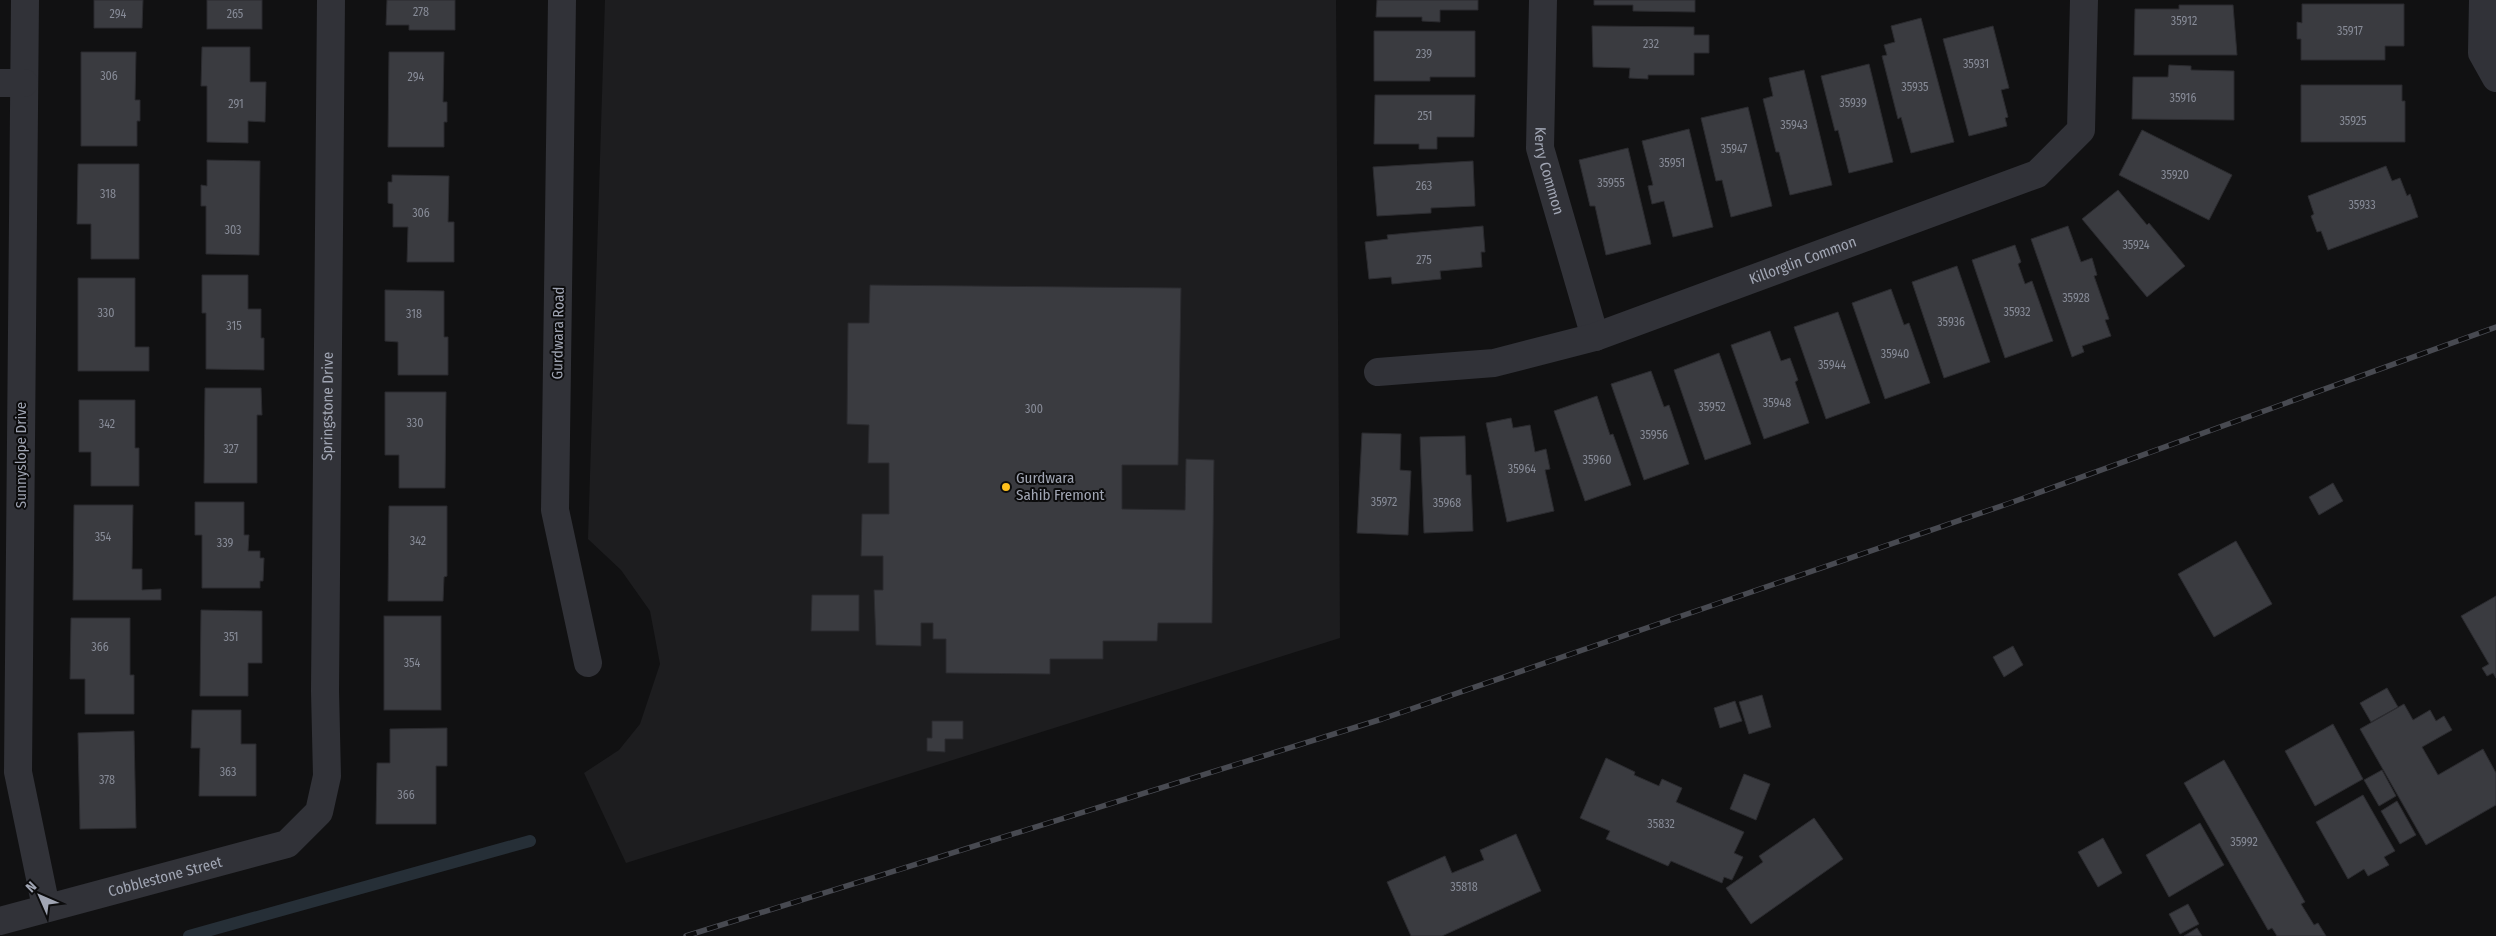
<svg xmlns="http://www.w3.org/2000/svg" width="2496" height="936" viewBox="0 0 2496 936" font-family="'Fira Sans Condensed',sans-serif">
  <rect width="100%" height="100%" fill="#111112"/>
  <polygon fill="#1d1d1f" points="605,0 1336,0 1340,638 626,863 584,773 619,750 640,724 660,664 650,611 621,570 588,539"/>
  <g fill="none" stroke-linecap="round" stroke-linejoin="round">
    <polyline stroke="#262f37" stroke-width="12" points="189,936 530,841"/>
  </g>
  <g fill="#3a3b40" stroke="#2b2b2f">
    <polygon points="94,0 143,0 142,28 94,28"/>
    <rect x="207" y="0" width="55" height="29"/>
    <polygon points="387,0 455,0 455,30 409,30 409,25 386,25"/>
    <polygon points="1377,0 1478,0 1478,10 1440,10 1440,22 1422,21 1422,17 1376,17"/>
    <polygon points="1594,0 1695,0 1695,12 1633,11 1633,5 1594,5"/>
    <polygon points="2302,4 2404,4 2404,46 2385,46 2385,60 2301,60 2301,39 2297,39 2297,22 2302,23"/>
    <polygon points="2179,5 2233,5 2237,55 2134,55 2135,9 2179,9"/>
    <polygon points="1921,18 1954,142 1911,153 1901,117 1898,119 1882,56 1887,55 1884,45 1895,42 1891,26"/>
    <polygon points="1592,26 1694,27 1694,35 1709,35 1709,53 1694,53 1694,75 1648,75 1648,79 1629,78 1630,68 1593,67"/>
    <polygon points="1993,26 2009,88 2001,90 2008,117 2005,118 2007,126 1969,136 1943,39"/>
    <polygon points="1374,31 1475,31 1475,77 1430,77 1430,81 1374,81"/>
    <polygon points="202,47 250,47 250,82 266,82 265,122 248,121 248,143 207,142 207,86 201,86"/>
    <polygon points="81,52 136,52 135,100 140,100 140,121 137,121 137,146 81,146"/>
    <polygon points="389,52 444,52 443,102 447,102 447,122 444,122 444,147 388,147"/>
    <polygon points="1869,64 1893,162 1849,173 1838,130 1835,131 1821,76"/>
    <polygon points="2169,65 2191,66 2191,70 2234,71 2234,120 2132,119 2133,77 2168,77"/>
    <polygon points="1804,70 1832,185 1790,195 1779,152 1776,152 1763,99 1773,96 1769,78"/>
    <polygon points="2301,85 2402,85 2402,101 2405,101 2405,142 2301,142"/>
    <polygon points="1375,95 1475,95 1474,137 1437,137 1437,149 1419,149 1419,144 1374,144"/>
    <polygon points="1748,107 1772,206 1731,217 1722,180 1716,181 1701,118"/>
    <polygon points="1689,129 1713,227 1673,237 1664,201 1652,204 1648,186 1653,185 1642,141"/>
    <polygon points="2142,130 2232,175 2209,220 2119,175"/>
    <polygon points="1628,148 1651,244 1606,255 1595,206 1590,206 1579,160"/>
    <polygon points="207,160 260,161 259,255 206,254 206,206 201,206 201,185 207,186"/>
    <polygon points="1473,161 1475,206 1431,208 1431,213 1377,216 1373,167"/>
    <polygon points="78,164 139,164 139,259 91,259 91,224 77,224"/>
    <polygon points="2386,166 2392,181 2400,178 2407,196 2410,194 2418,217 2328,250 2321,231 2317,232 2311,216 2314,214 2308,196"/>
    <polygon points="392,175 449,176 448,222 454,222 454,262 407,262 408,227 393,227 393,204 388,203 388,182 392,182"/>
    <polygon points="2118,190 2147,225 2149,223 2185,266 2147,297 2082,219"/>
    <polygon points="1483,226 1485,252 1481,252 1482,267 1440,271 1441,279 1392,284 1391,277 1369,279 1365,242 1388,239 1387,235"/>
    <polygon points="2068,226 2081,262 2092,258 2097,275 2094,276 2109,319 2105,320 2111,336 2082,346 2084,352 2072,357 2031,239"/>
    <polygon points="2015,245 2021,262 2018,264 2025,284 2032,281 2053,341 2005,358 1972,260"/>
    <polygon points="1957,266 1990,362 1944,378 1912,282"/>
    <polygon points="202,275 248,275 248,309 261,309 261,338 264,338 264,370 206,369 206,313 202,313"/>
    <polygon points="78,278 135,278 135,347 149,347 149,371 78,371"/>
    <polygon points="870,285 1181,288 1178,465 1122,465 1122,509 1185,510 1186,459 1214,460 1212,623 1158,623 1157,641 1103,641 1103,659 1050,659 1050,674 946,673 946,639 933,639 933,623 921,623 921,646 876,645 874,590 883,590 883,556 861,556 862,514 889,514 889,463 868,463 869,425 847,424 848,323 869,323"/>
    <polygon points="1891,289 1904,325 1909,323 1930,383 1885,399 1852,303"/>
    <polygon points="385,290 444,291 444,337 448,337 448,375 398,375 398,342 385,341"/>
    <polygon points="1838,312 1870,403 1826,419 1794,327"/>
    <polygon points="1770,331 1781,361 1790,358 1798,380 1795,382 1809,423 1764,439 1731,345"/>
    <polygon points="1719,353 1751,444 1705,460 1674,370"/>
    <polygon points="1651,371 1664,407 1669,405 1689,464 1644,480 1611,384"/>
    <polygon points="205,388 261,388 262,415 257,415 257,483 204,483"/>
    <polygon points="385,392 446,392 445,488 399,488 399,455 385,455"/>
    <polygon points="1597,396 1610,435 1613,434 1631,485 1585,501 1554,411"/>
    <polygon points="79,400 135,400 135,448 139,448 139,486 91,486 91,452 79,452"/>
    <polygon points="1511,418 1513,428 1530,425 1535,452 1546,449 1550,469 1545,470 1554,511 1507,522 1486,423"/>
    <polygon points="1362,433 1401,434 1400,470 1411,471 1408,535 1357,533"/>
    <polygon points="1465,436 1466,475 1471,475 1473,531 1424,533 1420,437"/>
    <polygon points="2333,483 2343,501 2319,515 2309,497"/>
    <polygon points="195,502 244,502 244,535 249,535 248,551 260,551 260,558 264,558 263,581 260,581 260,588 202,588 202,535 195,535"/>
    <polygon points="74,505 133,505 132,569 142,569 142,590 161,589 161,600 73,600"/>
    <polygon points="389,506 447,506 447,576 444,577 443,601 388,601"/>
    <polygon points="2236,541 2272,604 2214,637 2178,574"/>
    <polygon points="812,595 859,595 859,631 811,631"/>
    <polygon points="2496,596 2496,678 2493,673 2487,676 2482,668 2489,664 2461,616"/>
    <polygon points="201,610 262,611 262,663 248,663 248,696 200,696"/>
    <rect x="384" y="616" width="57" height="94"/>
    <polygon points="71,618 130,618 130,675 134,675 134,714 85,714 85,679 70,679"/>
    <polygon points="2013,646 2023,665 2004,677 1993,657"/>
    <polygon points="2387,688 2398,707 2371,722 2360,703"/>
    <polygon points="1762,695 1771,727 1749,734 1739,702"/>
    <polygon points="1735,701 1742,721 1720,728 1714,708"/>
    <polygon points="2404,704 2413,720 2430,710 2436,721 2444,716 2452,730 2422,747 2438,775 2483,749 2496,773 2496,805 2426,845 2360,729"/>
    <polygon points="192,710 241,710 241,744 256,744 256,796 199,796 200,748 191,748"/>
    <polygon points="932,721 963,721 963,739 945,739 945,752 927,751 927,738 932,738"/>
    <polygon points="2333,724 2363,779 2315,806 2285,751"/>
    <polygon points="447,728 447,766 436,766 436,824 376,824 377,763 390,763 390,729"/>
    <polygon points="134,731 136,828 80,829 78,733"/>
    <polygon points="1606,758 1635,772 1634,775 1659,786 1662,779 1682,788 1676,802 1744,832 1734,853 1743,857 1732,880 1724,877 1722,883 1671,861 1668,866 1606,839 1610,831 1580,818"/>
    <polygon points="2224,760 2305,902 2301,904 2314,925 2318,923 2326,936 2277,936 2272,928 2268,930 2184,783"/>
    <polygon points="2382,770 2396,796 2379,806 2364,780"/>
    <polygon points="1744,774 1770,784 1756,820 1730,809"/>
    <polygon points="2363,795 2395,851 2384,857 2389,865 2368,876 2364,869 2348,879 2316,822"/>
    <polygon points="2397,801 2416,835 2400,844 2381,811"/>
    <polygon points="1814,818 1843,859 1751,924 1726,888 1763,862 1759,856"/>
    <polygon points="2200,823 2224,865 2169,897 2146,855"/>
    <polygon points="1516,834 1541,891 1442,936 1411,936 1387,882 1445,856 1452,873 1484,860 1480,850"/>
    <polygon points="2103,838 2122,873 2098,887 2078,852"/>
    <polygon points="2188,904 2199,924 2180,934 2169,914"/>
    <polygon points="2197,928 2202,936 2184,936"/>
  </g>
  <g fill="none" stroke-linecap="round" stroke-linejoin="round">
    <g stroke="#313238" stroke-width="28">
      <polyline points="25,0 18,772 46,907"/>
      <polyline points="562,0 555,510 588,663"/>
      <path id="s1" d="M1543,0L1540,148L1595,337"/>
      <polyline points="2483,0 2482,53 2496,78"/>
      <polyline points="0,83 24,83"/>
      <path id="s2" d="M1378,372L1494,363L1595,337L2037,174L2081,130L2084,0"/>
      <path id="s3" d="M0,921L287,844L319,812L327,776L325,691L331,0"/>
    </g>
    <g stroke="#484a51" stroke-width="5.5">
      <polyline id="rail" points="686,936 1382,719 2010,503 2496,327"/>
    </g>
    <use href="#rail" stroke="#0c0c0d" stroke-width="4" stroke-dasharray="11" stroke-linecap="butt"/>
  </g>
  <circle fill="#ffc01c" stroke="#0c0c0d" stroke-width="2" cx="1006" cy="487" r="5"/>
  <g text-anchor="middle" dominant-baseline="central" stroke-width="4" stroke-linejoin="round" paint-order="stroke">
    <g font-size="12" fill="#878b97">
      <text x="421" y="12">278</text>
      <text x="118" y="14">294</text>
      <text x="235" y="14">265</text>
      <text x="2184" y="21">35912</text>
      <text x="2350" y="31">35917</text>
      <text x="1651" y="44">232</text>
      <text x="1424" y="54">239</text>
      <text x="1976" y="64">35931</text>
      <text x="109" y="76">306</text>
      <text x="416" y="77">294</text>
      <text x="1915" y="87">35935</text>
      <text x="2183" y="98">35916</text>
      <text x="1853" y="103">35939</text>
      <text x="236" y="104">291</text>
      <text x="1425" y="116">251</text>
      <text x="2353" y="121">35925</text>
      <text x="1794" y="125">35943</text>
      <text x="1734" y="149">35947</text>
      <text x="1672" y="163">35951</text>
      <text x="2175" y="175">35920</text>
      <text x="1611" y="183">35955</text>
      <text x="1424" y="186">263</text>
      <text x="108" y="194">318</text>
      <text x="2362" y="205">35933</text>
      <text x="421" y="213">306</text>
      <text x="233" y="230">303</text>
      <text x="2136" y="245">35924</text>
      <text x="1424" y="260">275</text>
      <text x="2076" y="298">35928</text>
      <text x="2017" y="312">35932</text>
      <text x="106" y="313">330</text>
      <text x="414" y="314">318</text>
      <text x="1951" y="322">35936</text>
      <text x="234" y="326">315</text>
      <text x="1895" y="354">35940</text>
      <text x="1832" y="365">35944</text>
      <text x="1777" y="403">35948</text>
      <text x="1712" y="407">35952</text>
      <text x="1034" y="409">300</text>
      <text x="415" y="423">330</text>
      <text x="107" y="424">342</text>
      <text x="1654" y="435">35956</text>
      <text x="231" y="449">327</text>
      <text x="1597" y="460">35960</text>
      <text x="1522" y="469">35964</text>
      <text x="1384" y="502">35972</text>
      <text x="1447" y="503">35968</text>
      <text x="103" y="537">354</text>
      <text x="418" y="541">342</text>
      <text x="225" y="543">339</text>
      <text x="231" y="637">351</text>
      <text x="100" y="647">366</text>
      <text x="412" y="663">354</text>
      <text x="228" y="772">363</text>
      <text x="107" y="780">378</text>
      <text x="406" y="795">366</text>
      <text x="1661" y="824">35832</text>
      <text x="2244" y="842">35992</text>
      <text x="1464" y="887">35818</text>
    </g>
    <g font-size="15" fill="#a1a6b4" stroke="#0c0c0d">
      <text stroke="none"><textPath href="#s1" startOffset="172">Kerry Common</textPath></text>
      <text stroke="none"><textPath href="#s2" startOffset="442">Killorglin Common</textPath></text>
      <text transform="translate(558 333) rotate(-89)">Gurdwara Road</text>
      <text stroke="none"><textPath href="#s3" startOffset="749">Springstone Drive</textPath></text>
      <text transform="translate(21 455) rotate(-90)">Sunnyslope Drive</text>
      <text stroke="none"><textPath href="#s3" startOffset="171">Cobblestone Street</textPath></text>
    </g>
    <g font-size="15" fill="#a1a6b4" stroke="#0c0c0d" text-anchor="start">
      <text x="1016" y="478">Gurdwara<tspan x="1016" dy="17">Sahib Fremont</tspan></text>
    </g>
  </g>
  <g transform="translate(40 896) rotate(315)" stroke="#0c0c0d" stroke-width="4" paint-order="stroke">
  <path d="M0-4L9 19L0 12L-9 19Z" fill="#a1a6b4"/>
  <text y="-8" font-size="14" font-weight="bold" text-anchor="middle" fill="#a1a6b4">N</text>
  </g>
</svg>
